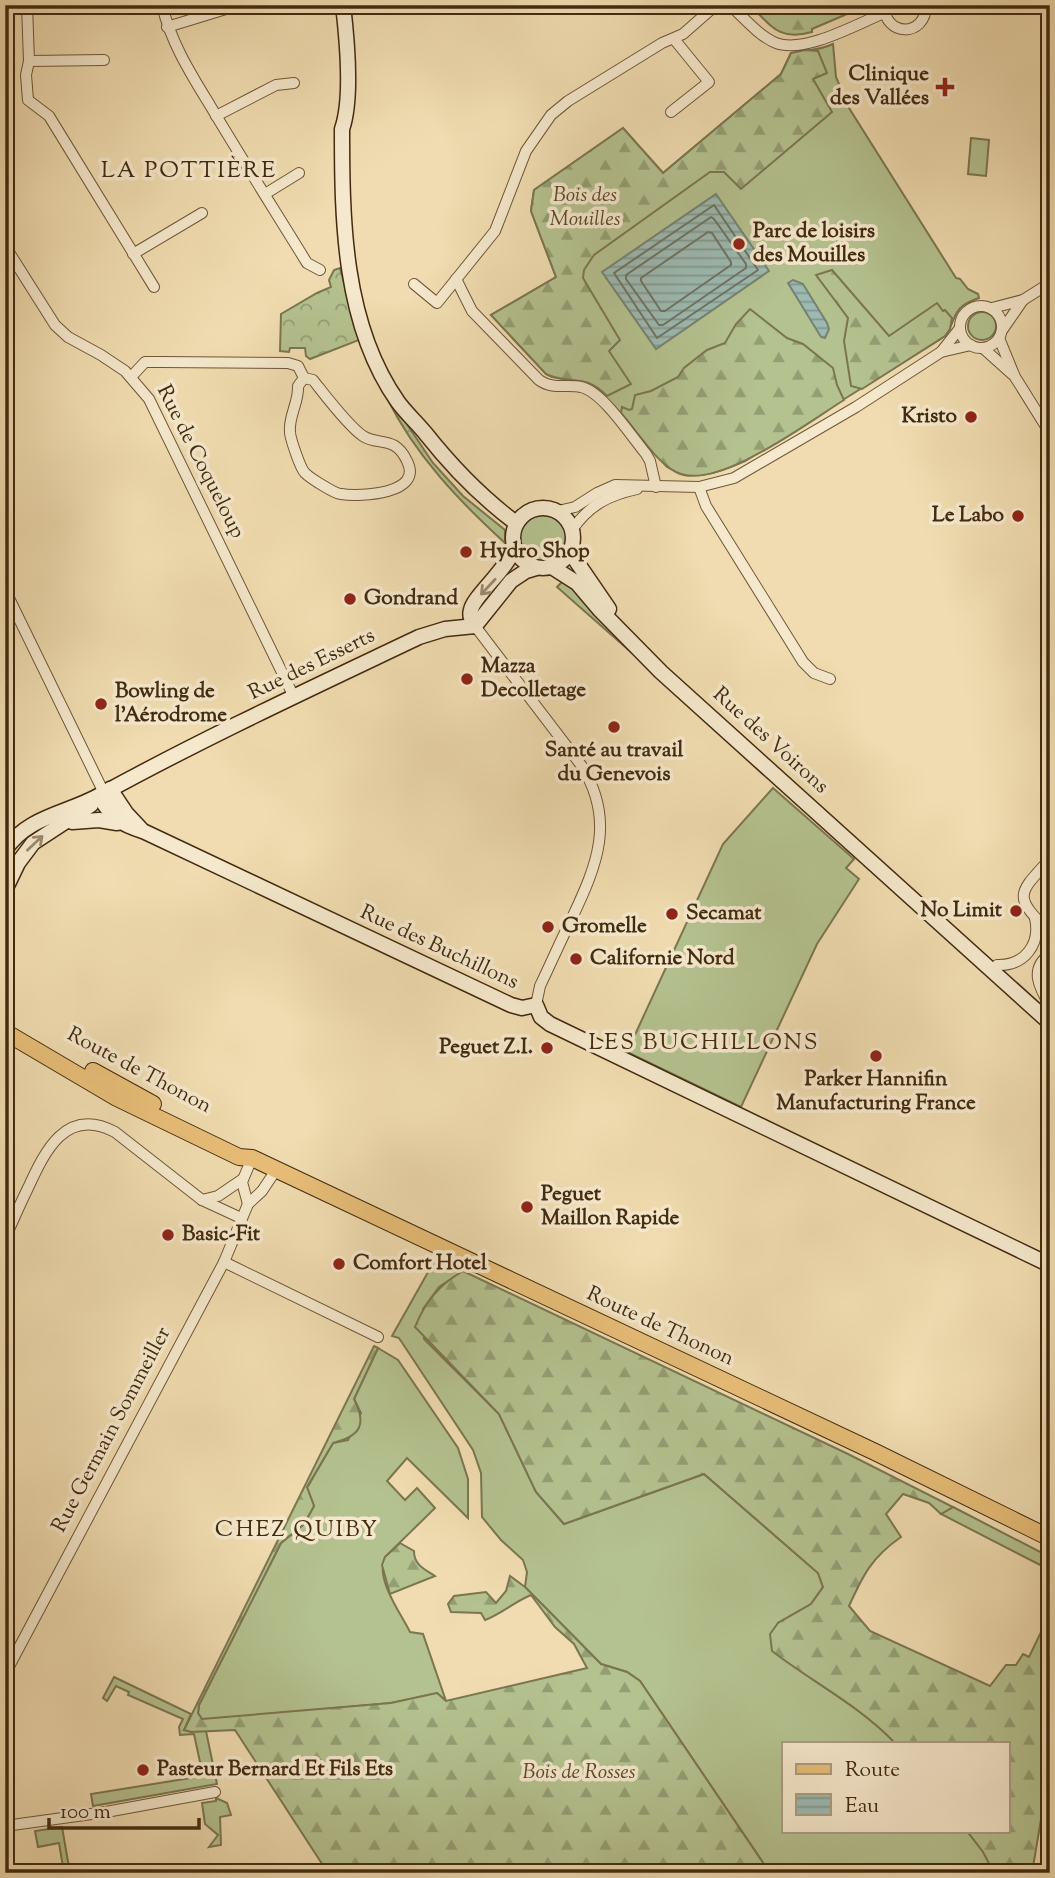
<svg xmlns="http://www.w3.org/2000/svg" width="1055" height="1878" viewBox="0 0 1055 1878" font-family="'Sorts Mill Goudy',serif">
  <defs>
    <pattern id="forest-firs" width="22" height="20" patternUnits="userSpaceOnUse" patternTransform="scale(1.75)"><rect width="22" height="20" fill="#b4c28f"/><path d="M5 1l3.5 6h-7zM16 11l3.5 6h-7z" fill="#949e73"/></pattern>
    <pattern id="park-crowns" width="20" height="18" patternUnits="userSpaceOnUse" patternTransform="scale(1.75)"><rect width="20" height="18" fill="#b4c28f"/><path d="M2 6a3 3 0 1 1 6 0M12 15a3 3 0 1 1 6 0" fill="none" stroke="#949e73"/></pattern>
    <pattern id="water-rules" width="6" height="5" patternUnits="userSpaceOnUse" patternTransform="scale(1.75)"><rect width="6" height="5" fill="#9cbab2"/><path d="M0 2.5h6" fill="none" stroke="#81978f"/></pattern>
  </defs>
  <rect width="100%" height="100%" fill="#f0dcb0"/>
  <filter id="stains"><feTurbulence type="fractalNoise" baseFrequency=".00286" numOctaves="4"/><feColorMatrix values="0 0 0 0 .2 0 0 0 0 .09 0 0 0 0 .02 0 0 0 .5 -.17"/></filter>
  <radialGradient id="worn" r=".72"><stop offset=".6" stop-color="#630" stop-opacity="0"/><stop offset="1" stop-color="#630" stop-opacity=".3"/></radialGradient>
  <g fill="#b4c28f" stroke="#7b7650" stroke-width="2">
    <path d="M833,44L836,77L849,108L956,278L960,279L968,289L978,294L979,298C945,309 961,324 939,340L745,461C720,472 693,483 667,467L595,385L582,380L552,377L546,374L491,315L556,277L531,211L534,190L623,128L663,173L781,74L791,53C806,50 818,51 833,44Z"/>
    <polygon points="971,138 989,140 986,176 968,174"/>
    <circle cx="982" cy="326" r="14"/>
    <circle cx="543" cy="538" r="23"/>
    <polygon points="565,579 578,591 632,653 557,587"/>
    <polygon points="773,788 854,859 846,868 859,879 817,944 741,1107 627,1052 723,844"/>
    <path d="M436,1258L463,1271L439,1287L423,1309L424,1339L499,1414L536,1492L564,1524L704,1474L818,1573L823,1587L811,1604L778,1623L772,1650C812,1682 859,1705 895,1743H784V1831H967C977,1843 990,1857 994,1873H770L640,1681L627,1672L601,1664L525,1587L527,1572L523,1560L501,1540L482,1517L481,1473L473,1450L399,1338L392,1336Z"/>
    <path d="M378,1348L398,1360L458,1448L468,1479V1518L407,1458L387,1481L405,1500L417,1488L435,1508L385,1557C375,1579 400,1612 410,1632L423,1634L446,1701L437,1693L391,1703L202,1720L198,1713L199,1705L281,1543L304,1524L314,1506L307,1488L333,1443L348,1440L361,1413L354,1399Z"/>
    <polygon points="953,1507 1050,1557 1050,1570 941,1514"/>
    <polygon points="114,1677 191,1714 184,1730 206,1731 217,1784 93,1806 91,1794 203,1776 194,1734 180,1735 179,1727 183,1719 128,1695 129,1692 116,1686 107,1701 103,1698"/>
    <polygon points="216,1798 227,1803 231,1815 220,1817 221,1845 209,1847 218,1835 205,1824 202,1803 216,1801"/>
    <polygon points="62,1827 70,1873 64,1873 59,1843 38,1847 35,1831"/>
  </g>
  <g fill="url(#forest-firs)" stroke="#7b7650" stroke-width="2">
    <path d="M750,5H868L812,29V32C779,41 772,27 750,5Z"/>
    <path d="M805,50L818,51L827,73L813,79L832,112L741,189L724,172H710L594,255L584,270L583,278L620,340L609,351L631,384L607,396C584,372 570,386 546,374L491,315L556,277L531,211L534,190L623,128L663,173L781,74L791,53Z"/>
    <polygon points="832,270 889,336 937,303 943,311 945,310 952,318 950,329 945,336 862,389 851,386 844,341 848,318 816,275"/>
    <path d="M750,309L787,338L803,344L833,368L837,385L844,400C810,421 715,493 676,472C656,462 636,430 621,413L622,407L629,410L632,409L635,395L651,391L678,377L684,368L707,350L725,343L736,324Z"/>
    <path d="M463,1271L848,1454L953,1507L941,1514L929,1503L903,1494L886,1514L901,1537C872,1557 863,1575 849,1606L870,1631L990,1686L1006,1665H1016L1023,1654L1029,1657L1042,1630L1050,1634V1766L1032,1873H994L983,1852L967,1831H1008V1743H895C859,1705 812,1682 772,1651L770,1634L778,1623L811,1604L823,1587L818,1573L704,1474L564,1524L536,1492L499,1414L415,1327C425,1302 439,1285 463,1271Z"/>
    <path d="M374,1346L378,1348L354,1399C367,1424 361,1436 333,1443L307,1487L314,1506L304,1524L281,1543L199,1705L198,1713L202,1719L391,1703L437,1693L446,1701L587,1668L574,1644L555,1627L531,1595C514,1602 501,1614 485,1620L481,1613L451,1612L448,1604L454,1596L486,1592L496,1603L506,1591L510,1576L525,1587L601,1664L627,1672L640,1681L770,1873H328L235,1730L191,1732L184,1730Z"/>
    <path d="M400,1543L414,1551C414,1565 424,1569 435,1576L390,1594L382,1565L385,1557Z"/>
  </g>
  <g fill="url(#park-crowns)" stroke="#7b7650" stroke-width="2">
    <polygon points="340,268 359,340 310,359 306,356 305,348 290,348 289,352 280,351 281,314 317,293 331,287 329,280 334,270"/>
    <path d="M362,339L398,411L433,463L463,496L505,530V543C459,501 415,455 387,398C378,379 370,359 362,339Z"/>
  </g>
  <g fill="url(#water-rules)" stroke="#788171" stroke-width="2">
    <polygon points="716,194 769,271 656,349 602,272"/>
    <polygon points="793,280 803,284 827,323 829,329 825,338 821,337 788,283"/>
  </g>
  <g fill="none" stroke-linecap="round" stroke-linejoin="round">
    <g stroke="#6f7261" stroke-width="2">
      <polygon points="714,205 758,270 657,338 614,273"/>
      <polygon points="711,217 714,219 746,264 746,268 663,325 659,325 626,279 626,275"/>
      <polygon points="708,232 712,233 731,262 731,265 665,311 661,311 641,281 641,278"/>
    </g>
    <g stroke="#6e5738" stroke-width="12">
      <g id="street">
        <polyline points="27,5 29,61 26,75 28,100 49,116 154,287"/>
        <path d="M162,5C171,43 191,74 211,107C242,159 275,211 307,263L320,270"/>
        <path d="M730,5C744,18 759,36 776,43C804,54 857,24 884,13"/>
        <path d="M884,5C884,37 926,38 926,5"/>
        <polyline points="167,27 239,5"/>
        <polyline points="29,61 104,60"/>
        <polyline points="671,112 709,82 674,39"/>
        <polyline points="216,116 276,85 294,83"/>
        <polyline points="265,194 299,173"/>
        <polyline points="5,246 55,325 68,337 101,355 125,371 149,399 294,697"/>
        <polyline points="133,254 202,213"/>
        <path d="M456,279L472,311L539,380C553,390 566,384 581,387C603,392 631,436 646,454L650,461L656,487"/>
        <polyline points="414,284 437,303 495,231 526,151 551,115 568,101 662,43 683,34 716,5"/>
        <circle cx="981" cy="327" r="21"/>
        <polyline points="992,308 1023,300 1050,283"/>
        <polyline points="1003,329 1023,300"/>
        <polyline points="999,338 1015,377 1050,433"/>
        <polyline points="983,348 1012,374"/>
        <polyline points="941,352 960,328"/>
        <polyline points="131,377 145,362 160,362 288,363 298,366 304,378"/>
        <path d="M304,378L313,380C325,395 348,426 363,436C378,446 395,435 407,461C424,494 361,497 341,494C335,494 310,478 305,473C300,468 291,440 290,433C288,416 299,403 298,386Z"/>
        <polyline points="699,487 706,506 803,662 814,673 830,679"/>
        <polyline points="558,511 575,507 597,493 615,485 699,487 734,478 856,407 941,352 971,345"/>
        <path d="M572,530C589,505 609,495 637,489"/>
        <polyline points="5,590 104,793"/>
        <path d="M475,626L581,765C616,820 597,865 572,918C561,940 551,963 540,986L536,1005"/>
        <path d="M1050,859C1018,894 1012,896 1050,932"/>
        <path d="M1050,954C1029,969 1039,987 1050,1006"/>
        <path d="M997,965C1024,966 1041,945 1035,918"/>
        <polyline points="202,1200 218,1196 243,1179"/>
        <polyline points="248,1204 242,1182 252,1158"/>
        <path d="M5,1238C13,1221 20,1204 28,1188C45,1151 66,1106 115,1132L202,1200L241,1218"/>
        <polyline points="224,1262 378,1337"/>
        <polyline points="5,1674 224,1262 248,1204 262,1191 276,1170"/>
        <polyline points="5,1826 106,1812 215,1792"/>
      </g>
    </g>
    <g stroke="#422b10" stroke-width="17">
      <g id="secondary">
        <path d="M343,5C347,39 353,98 342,129C342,220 343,324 398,402C406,413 417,423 426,434C453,468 481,497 516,523"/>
        <circle cx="543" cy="538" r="30"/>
        <polyline points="570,552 609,609"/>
        <polyline points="552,567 577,583 599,609 661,672 1050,1023"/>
        <path d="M475,626C472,621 469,616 471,610C473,597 506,570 514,549"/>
        <polyline points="475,626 511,581 526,571 536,568"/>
        <polyline points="110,789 126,813 141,829"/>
        <path d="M99,796C113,820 119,823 145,832L511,1005L522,1008L536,1005L541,1017L550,1024L1050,1265"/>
        <polyline points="72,822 99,820 117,823"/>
        <path d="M5,850C28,816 66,814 100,795C204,738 312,688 419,637L445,629L475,626"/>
        <polyline points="5,890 18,863 33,843 91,805"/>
      </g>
    </g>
    <g stroke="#422b10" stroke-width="18">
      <g id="primary">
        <polyline points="5,1032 117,1098 239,1157 252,1158 875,1452 1050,1538"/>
        <polyline points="93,1071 153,1104"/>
      </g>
    </g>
    <use href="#street" stroke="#f5e8cc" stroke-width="10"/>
    <use href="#secondary" stroke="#f5e8cc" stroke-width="14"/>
    <use href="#primary" stroke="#e8be78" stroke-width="16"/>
  </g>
  <defs><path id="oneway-shaft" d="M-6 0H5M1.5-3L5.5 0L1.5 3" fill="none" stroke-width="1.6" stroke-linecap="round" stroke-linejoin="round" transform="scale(1.75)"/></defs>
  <g stroke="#9c8a6e">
    <use href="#oneway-shaft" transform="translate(488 587) rotate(133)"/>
    <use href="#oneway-shaft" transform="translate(35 843) rotate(-43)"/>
  </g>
  <g fill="#8f2418" stroke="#f5e8cc" stroke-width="2.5">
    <path d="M941.5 76.5h7v7h7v7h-7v7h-7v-7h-7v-7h7z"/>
    <circle cx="739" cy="244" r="7"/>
    <circle cx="971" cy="417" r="7"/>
    <circle cx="1018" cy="516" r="7"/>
    <circle cx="466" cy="552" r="7"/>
    <circle cx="350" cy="599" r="7"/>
    <circle cx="467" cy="679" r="7"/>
    <circle cx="101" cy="704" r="7"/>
    <circle cx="614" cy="727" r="7"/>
    <circle cx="1016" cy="911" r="7"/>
    <circle cx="672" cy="914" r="7"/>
    <circle cx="548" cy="927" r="7"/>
    <circle cx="576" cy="959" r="7"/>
    <circle cx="547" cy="1048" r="7"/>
    <circle cx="876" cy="1056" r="7"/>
    <circle cx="527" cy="1207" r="7"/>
    <circle cx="168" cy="1235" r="7"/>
    <circle cx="339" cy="1264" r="7"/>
    <circle cx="143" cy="1770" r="7"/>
  </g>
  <g text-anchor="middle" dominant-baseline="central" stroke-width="7" stroke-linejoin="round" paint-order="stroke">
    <g font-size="21" font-weight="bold" fill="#422b10" stroke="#f5e8cc" text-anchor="start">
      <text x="929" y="75" text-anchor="end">Clinique<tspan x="929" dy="24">des Vallées</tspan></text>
      <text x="753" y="232">Parc de loisirs<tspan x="753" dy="24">des Mouilles</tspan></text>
      <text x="957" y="417" text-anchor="end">Kristo</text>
      <text x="1004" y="516" text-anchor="end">Le Labo</text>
      <text x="480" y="552">Hydro Shop</text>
      <text x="364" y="599">Gondrand</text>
      <text x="481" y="667">Mazza<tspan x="481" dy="24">Decolletage</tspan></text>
      <text x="115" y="692">Bowling de<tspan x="115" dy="24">l'Aérodrome</tspan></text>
      <text x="614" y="751" text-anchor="middle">Santé au travail<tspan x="614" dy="24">du Genevois</tspan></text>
      <text x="1002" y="911" text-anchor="end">No Limit</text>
      <text x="686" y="914">Secamat</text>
      <text x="562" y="927">Gromelle</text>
      <text x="590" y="959">Californie Nord</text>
      <text x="533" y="1048" text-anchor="end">Peguet Z.I.</text>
      <text x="876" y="1080" text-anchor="middle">Parker Hannifin<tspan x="876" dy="24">Manufacturing France</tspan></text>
      <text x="541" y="1195">Peguet<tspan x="541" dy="24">Maillon Rapide</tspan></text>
      <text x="182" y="1235">Basic-Fit</text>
      <text x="353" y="1264">Comfort Hotel</text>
      <text x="157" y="1770">Pasteur Bernard Et Fils Ets</text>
    </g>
    <g font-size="21" font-style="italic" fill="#594929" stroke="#f5e8cc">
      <text x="585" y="196">Bois des<tspan x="585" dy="24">Mouilles</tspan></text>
      <text x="579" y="1773">Bois de Rosses</text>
    </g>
    <g font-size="21" fill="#422b10" stroke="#f5e8cc">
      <text transform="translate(200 462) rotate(63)">Rue de Coqueloup</text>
      <text transform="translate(312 665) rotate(-26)">Rue des Esserts</text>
      <text transform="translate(770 741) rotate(42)">Rue des Voirons</text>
      <text transform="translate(439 948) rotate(25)">Rue des Buchillons</text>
      <text transform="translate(139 1071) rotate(28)">Route de Thonon</text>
      <text transform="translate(660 1327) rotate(25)">Route de Thonon</text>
      <text transform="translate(112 1430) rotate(-62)">Rue Germain Sommeiller</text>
    </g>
    <g font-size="23" letter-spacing="2" fill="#422b10" stroke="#f5e8cc">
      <text x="189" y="171">LA POTTIÈRE</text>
      <text x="704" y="1043">LES BUCHILLONS</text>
      <text x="297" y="1530">CHEZ QUIBY</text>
    </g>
  </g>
  <rect width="1055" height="1878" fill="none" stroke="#f0dcb0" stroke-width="28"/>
  <rect x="7" y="7" width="1041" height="1864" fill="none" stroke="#422b10" stroke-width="3.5"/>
  <rect x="14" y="14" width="1027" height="1850" fill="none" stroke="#422b10" stroke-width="2"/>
  <rect x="782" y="1742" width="228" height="91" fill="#f5e8cc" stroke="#ad9c81" stroke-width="2"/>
  <rect x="796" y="1764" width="35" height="10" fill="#e8be78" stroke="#ad9c81" stroke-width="2"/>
  <text x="845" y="1776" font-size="21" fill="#422b10">Route</text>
  <rect x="796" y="1794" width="35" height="21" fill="url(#water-rules)" stroke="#ad9c81" stroke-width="2"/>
  <text x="845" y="1812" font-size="21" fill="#422b10">Eau</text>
  <path d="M49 1818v10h150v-10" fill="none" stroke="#422b10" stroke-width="3.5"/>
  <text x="60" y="1818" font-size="21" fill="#422b10" stroke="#f5e8cc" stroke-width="5" paint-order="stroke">100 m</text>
  <rect width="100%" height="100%" filter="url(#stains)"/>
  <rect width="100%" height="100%" fill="url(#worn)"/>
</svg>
